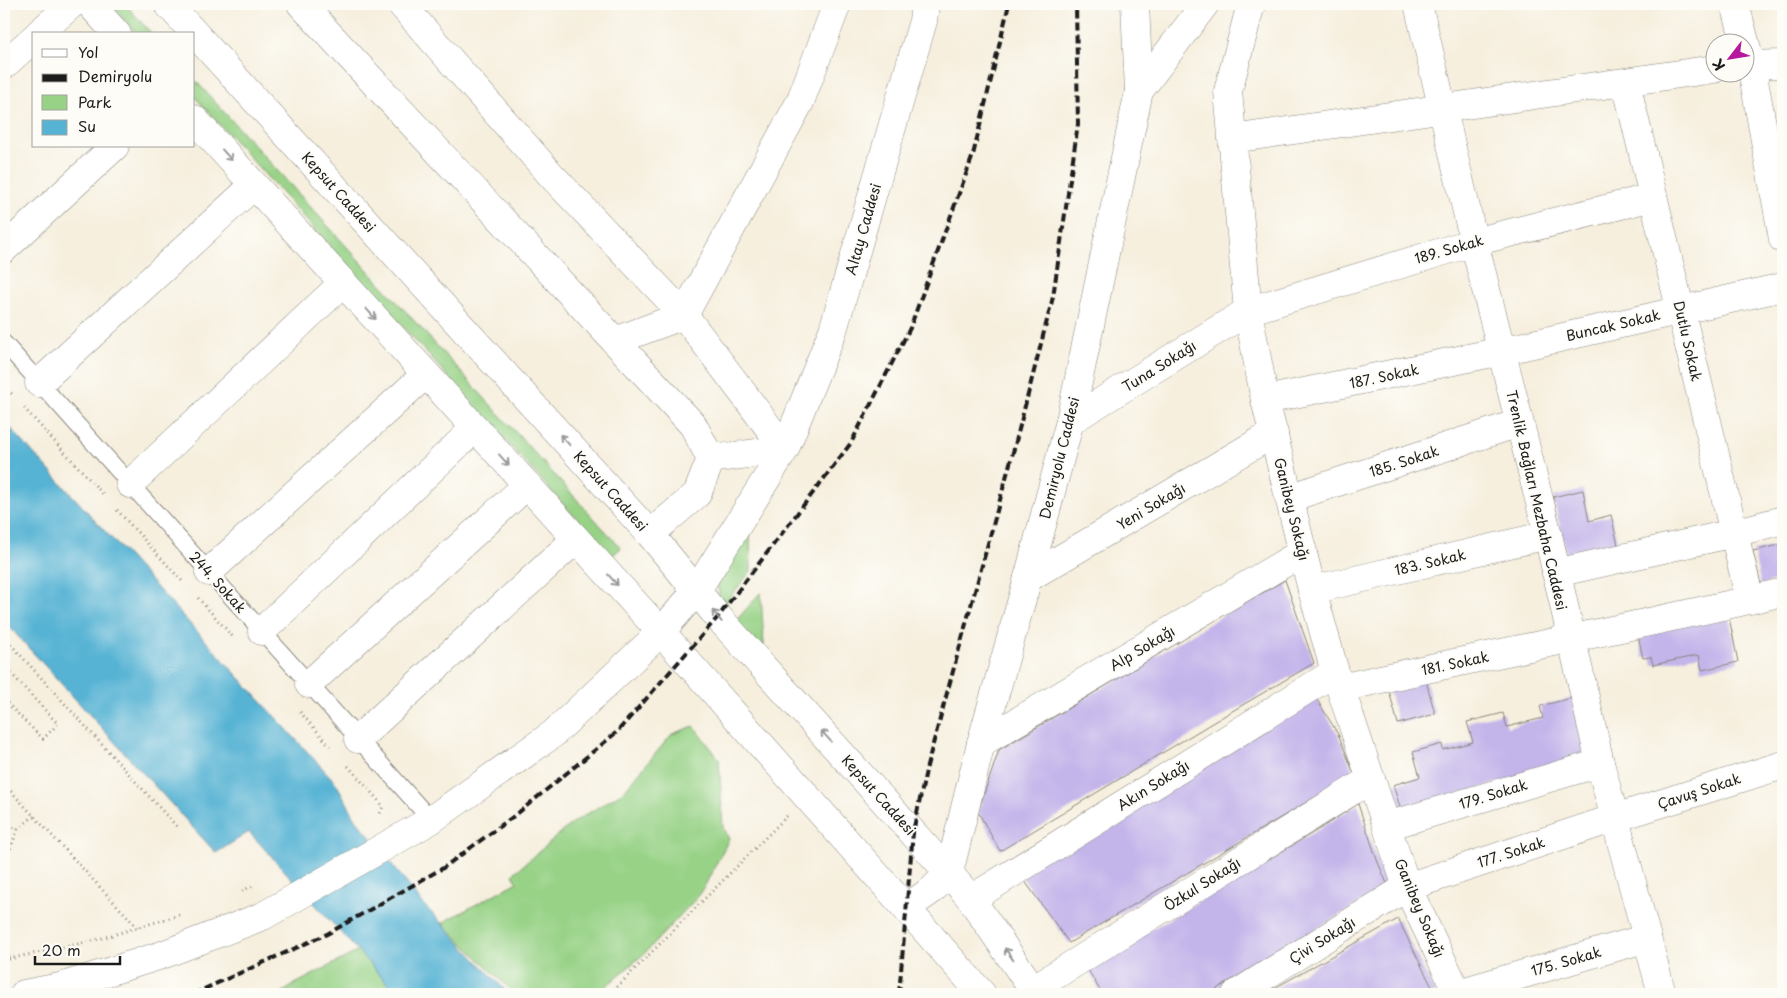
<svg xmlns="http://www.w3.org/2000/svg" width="1787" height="998" viewBox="0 0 1787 998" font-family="'Playpen Sans',sans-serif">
  <rect width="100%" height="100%" fill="#fdfcf7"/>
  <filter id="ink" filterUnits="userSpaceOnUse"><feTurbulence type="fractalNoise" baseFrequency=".02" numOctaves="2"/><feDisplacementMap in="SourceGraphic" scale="10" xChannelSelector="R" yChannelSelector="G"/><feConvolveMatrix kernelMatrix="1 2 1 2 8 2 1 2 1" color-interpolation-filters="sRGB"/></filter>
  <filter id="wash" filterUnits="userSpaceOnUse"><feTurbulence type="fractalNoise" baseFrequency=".0096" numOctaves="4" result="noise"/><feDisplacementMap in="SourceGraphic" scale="20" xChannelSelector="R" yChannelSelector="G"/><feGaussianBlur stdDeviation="1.12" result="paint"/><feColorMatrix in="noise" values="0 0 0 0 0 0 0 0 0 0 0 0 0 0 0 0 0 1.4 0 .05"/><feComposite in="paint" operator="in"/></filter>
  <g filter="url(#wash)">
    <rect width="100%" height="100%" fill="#f6efde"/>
    <g fill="#97d286" stroke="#5a7751">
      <polygon points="110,4 125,4 152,34 137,34"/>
      <polygon points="194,79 621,548 611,557 194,96"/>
      <polygon points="748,530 750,532 751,571 722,607 717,584 721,568"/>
      <polygon points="761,592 764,646 761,648 735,622"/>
      <polygon points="694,726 719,759 723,828 729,839 701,893 646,952 597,994 515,994 442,923 517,882 513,874 572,823 623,792 672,734"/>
      <polygon points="358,951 397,994 280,994 295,984"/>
    </g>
    <polygon fill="#56b3d4" stroke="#396878" points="4,421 336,783 356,819 424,905 509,994 397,994 249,832 216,853 4,621"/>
    <g id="blocks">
      <g fill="#c3b4ea">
        <polygon points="1783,138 1783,162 1782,163 1777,139"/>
        <polygon points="1583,490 1589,521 1611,515 1619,549 1568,560 1553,497"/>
        <polygon points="1783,544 1783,579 1761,585 1753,551"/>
        <polygon points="1285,580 1314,663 1217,720 1000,851 978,812 999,750 1232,610"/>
        <polygon points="1728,612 1738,662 1702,670 1699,655 1653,665 1651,657 1643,658 1637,631"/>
        <polygon points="1425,677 1435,714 1398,724 1388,687"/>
        <polygon points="1316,698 1338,734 1354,774 1069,943 1019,873"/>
        <polygon points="1572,698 1587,758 1401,810 1393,785 1420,777 1413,752 1442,744 1443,750 1473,742 1467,722 1503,713 1507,727 1543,718 1540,706"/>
        <polygon points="1358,804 1377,860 1388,886 1208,994 1102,994 1087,968 1321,828"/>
        <polygon points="1398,919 1435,993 1433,994 1264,994"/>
      </g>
    </g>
  </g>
  <g filter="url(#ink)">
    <use href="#blocks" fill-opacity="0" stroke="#89867d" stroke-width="1"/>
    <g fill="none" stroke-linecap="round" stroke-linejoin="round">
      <g stroke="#89867d" stroke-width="18">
        <polyline id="lane" points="4,343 431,820"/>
      </g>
      <g stroke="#89867d" stroke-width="29">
        <g id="street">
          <polyline points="301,4 693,425 711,459 697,494 650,534"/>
          <polyline points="401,4 552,176 684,315 785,449 711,459"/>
          <polyline points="1135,4 1139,91"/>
          <polyline points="1251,4 1228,91 1248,311 1265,400 1312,590 1335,672 1407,887 1458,994"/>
          <polyline points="1418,4 1474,242 1548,535 1600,763 1662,994"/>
          <polyline points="1735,4 1751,64 1783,239"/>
          <polyline points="38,34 72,4"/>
          <polyline points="4,65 34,38"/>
          <polyline points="1744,65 1783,64"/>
          <polyline points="1626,83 1750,600"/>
          <polyline points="1232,139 1714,69"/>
          <polyline points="4,249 115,146"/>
          <polyline points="615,341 684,315 800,102 837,4"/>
          <polyline points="39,383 254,185"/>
          <polyline points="1265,400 1502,351 1783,287"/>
          <polyline points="1070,421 1248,311 1474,242 1653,197"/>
          <polyline points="130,484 343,283"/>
          <polyline points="1289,498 1519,423"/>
          <polyline points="209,572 426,374"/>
          <polyline points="1556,573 1734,533 1783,520"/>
          <polyline points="1028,578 1274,433"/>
          <polyline points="1312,590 1548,535"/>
          <polyline points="262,631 475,428"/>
          <polyline points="309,684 527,485"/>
          <path d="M1341,688C1488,654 1636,627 1783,592"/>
          <polyline points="358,739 576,539"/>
          <polyline points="981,743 1303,552"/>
          <polyline points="1387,826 1600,763"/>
          <polyline points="971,899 1335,672"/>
          <polyline points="906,908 932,890 949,873 981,743 1028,578 1070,421 1139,91 1205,4"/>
          <polyline points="1033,989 1371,779"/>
          <polyline points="1236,994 1407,887 1615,818 1783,765"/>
          <polyline points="1455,994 1647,938"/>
        </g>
      </g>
      <g stroke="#89867d" stroke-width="29">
        <g id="secondary">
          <polyline points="90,4 117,34"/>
          <polyline points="168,4 650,534 718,617 949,873 971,899 1036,994"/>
          <polyline points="194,119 661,632 982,994"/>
          <polyline points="24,994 60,987 162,955 263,916 431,820 553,734 661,632 697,590 785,449 833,330 923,21 925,4"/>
        </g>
      </g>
      <g stroke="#89867d" stroke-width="3" stroke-dasharray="1 4" stroke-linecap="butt">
        <polyline points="4,386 12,394"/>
        <polyline points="24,408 103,494"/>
        <polyline points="117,510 182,581"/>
        <polyline points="198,598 234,638"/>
        <polyline points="4,637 177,827"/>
        <polyline points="4,666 58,724 43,739 4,700"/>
        <polyline points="300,712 330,746"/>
        <polyline points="348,766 383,806 379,816"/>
        <polyline points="4,784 138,928"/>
        <polyline points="4,824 18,829 4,864"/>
        <polyline points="18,829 34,816"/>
        <polyline points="242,891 255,885"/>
        <polyline points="4,954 12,958"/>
        <polyline points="4,960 92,941 183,914"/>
        <polyline points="610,994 787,816"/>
      </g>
      <use href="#lane" stroke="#fff" stroke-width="16"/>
      <use href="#street" stroke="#fff" stroke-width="28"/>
      <use href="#secondary" stroke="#fff" stroke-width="28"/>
      <g stroke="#1c1c1c" stroke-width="4" stroke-dasharray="8 4" stroke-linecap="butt">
        <polyline points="193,994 327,934 443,868 518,813 617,732 718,617 851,443 910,328 973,155 1009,4"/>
        <polyline points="899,994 913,832 927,766 1015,445 1053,297 1078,124 1076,4"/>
      </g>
    </g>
    <defs><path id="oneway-shaft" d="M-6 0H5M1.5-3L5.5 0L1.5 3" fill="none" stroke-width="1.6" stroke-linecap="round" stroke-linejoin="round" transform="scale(1.25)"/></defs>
    <g stroke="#999">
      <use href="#oneway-shaft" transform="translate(227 155) rotate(48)"/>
      <use href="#oneway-shaft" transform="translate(371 314) rotate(48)"/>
      <use href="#oneway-shaft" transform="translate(565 440) rotate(-132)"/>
      <use href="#oneway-shaft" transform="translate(504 460) rotate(48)"/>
      <use href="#oneway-shaft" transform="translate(613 580) rotate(48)"/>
      <use href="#oneway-shaft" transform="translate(717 616) rotate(-129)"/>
      <use href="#oneway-shaft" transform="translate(826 736) rotate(-132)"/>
      <use href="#oneway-shaft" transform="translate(1009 954) rotate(-125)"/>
    </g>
  </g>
  <g text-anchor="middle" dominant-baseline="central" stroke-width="4" stroke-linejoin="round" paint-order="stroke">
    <g font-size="14" fill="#1c1c1c" stroke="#fdfcf7">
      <text transform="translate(339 192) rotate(48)">Kepsut Caddesi</text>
      <text transform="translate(863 229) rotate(-74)">Altay Caddesi</text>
      <text transform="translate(1449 249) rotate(-16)">189. Sokak</text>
      <text transform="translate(1613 325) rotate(-13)">Buncak Sokak</text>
      <text transform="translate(1688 341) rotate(77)">Dutlu Sokak</text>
      <text transform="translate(1159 366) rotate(-32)">Tuna Sokağı</text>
      <text transform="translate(1384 376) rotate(-12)">187. Sokak</text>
      <text transform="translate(1059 458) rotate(-76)">Demiryolu Caddesi</text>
      <text transform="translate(1404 461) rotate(-18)">185. Sokak</text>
      <text transform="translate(611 491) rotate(48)">Kepsut Caddesi</text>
      <text transform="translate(1537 500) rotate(77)">Trenlik Bağları Mezbaha Caddesi</text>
      <text transform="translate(1151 506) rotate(-31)">Yeni Sokağı</text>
      <text transform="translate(1292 509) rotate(76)">Ganibey Sokağı</text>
      <text transform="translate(1430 562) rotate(-13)">183. Sokak</text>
      <text transform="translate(218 582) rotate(48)">244. Sokak</text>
      <text transform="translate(1142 648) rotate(-31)">Alp Sokağı</text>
      <text transform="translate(1455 663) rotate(-12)">181. Sokak</text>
      <text transform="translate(1153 785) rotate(-32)">Akın Sokağı</text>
      <text transform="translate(1699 791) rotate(-18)">Çavuş Sokak</text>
      <text transform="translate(1493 794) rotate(-17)">179. Sokak</text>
      <text transform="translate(879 795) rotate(48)">Kepsut Caddesi</text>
      <text transform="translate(1511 852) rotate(-18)">177. Sokak</text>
      <text transform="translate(1202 884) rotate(-32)">Özkul Sokağı</text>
      <text transform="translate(1420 908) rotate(67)">Ganibey Sokağı</text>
      <text transform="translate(1322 940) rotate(-32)">Çivi Sokağı</text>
      <text transform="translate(1566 961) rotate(-16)">175. Sokak</text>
    </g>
  </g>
  <rect width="1787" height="998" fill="none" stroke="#fdfcf7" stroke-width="20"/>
  <rect x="32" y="32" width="162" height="115" fill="#fdfcf7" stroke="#a3a29f"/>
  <rect x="42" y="49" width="25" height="8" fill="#ffffff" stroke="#a3a29f"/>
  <text x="78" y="58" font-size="15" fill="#1c1c1c">Yol</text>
  <rect x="42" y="74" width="25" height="8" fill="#1c1c1c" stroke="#a3a29f"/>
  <text x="78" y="82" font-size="15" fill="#1c1c1c">Demiryolu</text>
  <rect x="42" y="95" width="25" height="15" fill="#97d286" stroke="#a3a29f"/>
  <text x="78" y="108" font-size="15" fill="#1c1c1c">Park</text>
  <rect x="42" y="120" width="25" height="15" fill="#56b3d4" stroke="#a3a29f"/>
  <text x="78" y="132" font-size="15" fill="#1c1c1c">Su</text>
  <g transform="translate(1730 58) rotate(239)"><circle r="24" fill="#fdfcf7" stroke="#a3a29f"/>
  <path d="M0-4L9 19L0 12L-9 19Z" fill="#b5179e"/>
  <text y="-8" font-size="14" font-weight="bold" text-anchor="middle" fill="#1c1c1c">K</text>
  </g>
  <path d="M35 956v8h85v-8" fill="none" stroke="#1c1c1c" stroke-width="2.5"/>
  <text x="42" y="956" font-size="15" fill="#1c1c1c" stroke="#fdfcf7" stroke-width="4" paint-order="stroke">20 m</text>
</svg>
